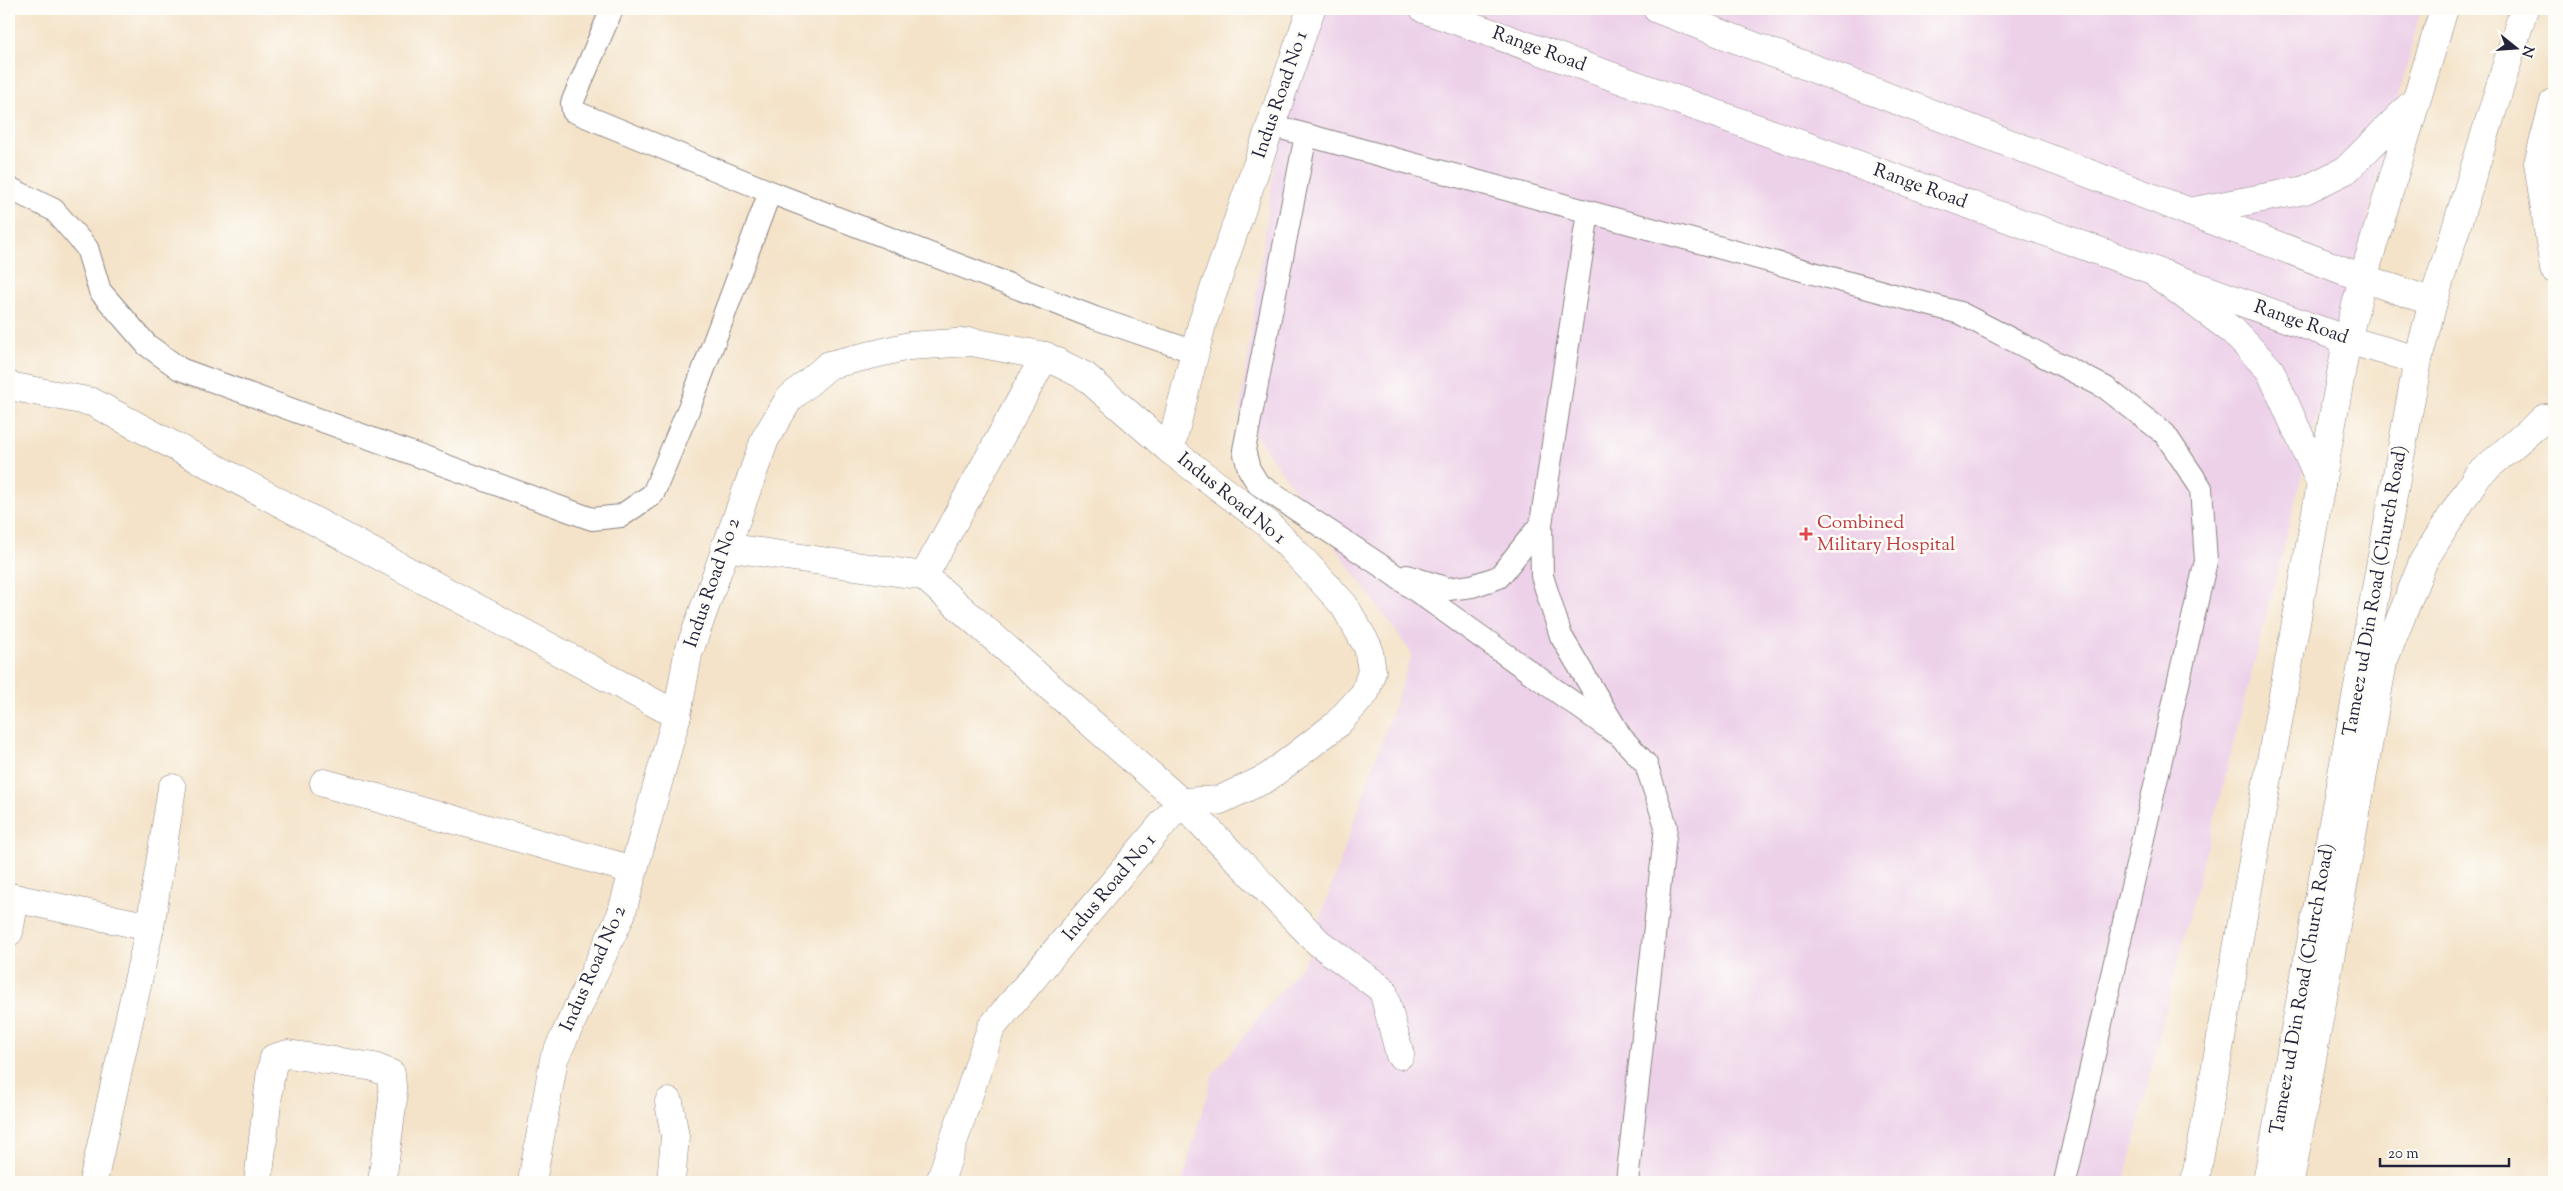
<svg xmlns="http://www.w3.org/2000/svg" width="2563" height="1191" viewBox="0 0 2563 1191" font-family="'Sorts Mill Goudy',serif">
  <rect width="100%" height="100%" fill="#fdfcf7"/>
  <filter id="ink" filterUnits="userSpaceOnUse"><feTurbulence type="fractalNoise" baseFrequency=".02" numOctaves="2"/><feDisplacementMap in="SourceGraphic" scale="10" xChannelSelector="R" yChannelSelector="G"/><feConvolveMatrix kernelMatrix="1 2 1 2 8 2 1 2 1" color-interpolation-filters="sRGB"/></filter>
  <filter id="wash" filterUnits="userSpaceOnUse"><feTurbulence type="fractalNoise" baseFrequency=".0096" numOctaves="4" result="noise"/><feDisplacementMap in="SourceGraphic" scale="20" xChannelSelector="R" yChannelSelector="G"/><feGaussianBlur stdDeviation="1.12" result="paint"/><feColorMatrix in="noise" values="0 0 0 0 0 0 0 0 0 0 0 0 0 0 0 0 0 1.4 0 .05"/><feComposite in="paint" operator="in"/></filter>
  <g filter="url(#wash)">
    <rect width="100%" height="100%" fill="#f4e3c9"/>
    <polygon fill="#edd1e9" points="1296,9 2421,9 2164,1016 2125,1182 1182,1182 1213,1074 1306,960 1412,654 1240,413"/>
  </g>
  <g filter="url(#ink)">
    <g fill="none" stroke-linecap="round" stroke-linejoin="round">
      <g stroke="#8b8282" stroke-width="24">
        <g id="lane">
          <polyline points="612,9 572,103 573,111 770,192"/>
          <polyline points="1270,125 1960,313 2106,388 2165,434 2201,488 2206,561 2065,1182"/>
          <polyline points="1306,135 1244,450 1249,469 1258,484 1386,569 1614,732"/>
          <polyline points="9,188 54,210 87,248 100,291 147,345 180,369 592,519 621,516 653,494 691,403 770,192 1095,318 1195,352"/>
          <polyline points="1588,212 1541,524 1542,576 1561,636 1621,737 1646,764 1666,826 1627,1182"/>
          <polyline points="1407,576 1448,589 1472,586 1499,577 1541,524"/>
        </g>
      </g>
      <g stroke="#8b8282" stroke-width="29">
        <g id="street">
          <polyline points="2554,102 2538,163 2554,269"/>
          <polyline points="9,386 92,402 677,715"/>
          <polyline points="725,547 924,576 1181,802 1319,943 1383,990 1400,1055"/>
          <polyline points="924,576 1045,356"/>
          <polyline points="324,783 633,870"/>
          <polyline points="9,897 150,927"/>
          <polyline points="9,932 15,898"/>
          <polyline points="669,1102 675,1137 671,1182"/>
          <polyline points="93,1182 150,927 172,788"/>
          <polyline points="258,1182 270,1078 274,1058 288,1054 374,1067 391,1074 393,1099 382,1182"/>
          <polyline points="532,1182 554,1059 621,915 677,715 688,654 765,439 789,399 829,365 909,346 972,342 1045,356 1085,376 1170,450"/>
          <polyline points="940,1182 991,1028 1181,802 1220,800 1267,778 1336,725 1365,693 1372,671 1368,647 1344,605 1312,570 1268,524 1170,450 1202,324 1311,9"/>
          <polyline points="2290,1182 2383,662 2424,560 2477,476 2545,418 2554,418"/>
        </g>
      </g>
      <g stroke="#8b8282" stroke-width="29">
        <g id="secondary">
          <polyline points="2189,212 2305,190 2346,170 2413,103"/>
          <polyline points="2159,276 2233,331 2270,370 2321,484"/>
          <polyline points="2195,1182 2347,340 2363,278 2444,9"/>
          <polyline points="2267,1182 2418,360 2433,302 2524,9"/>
        </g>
      </g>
      <g stroke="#8b8282" stroke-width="29">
        <g id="primary">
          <polyline points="1424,9 2347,340 2418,360"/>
          <polyline points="1657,9 2363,278 2433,302"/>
        </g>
      </g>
      <use href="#lane" stroke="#fff" stroke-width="22"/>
      <use href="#street" stroke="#fff" stroke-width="28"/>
      <use href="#secondary" stroke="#fff" stroke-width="28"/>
      <use href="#primary" stroke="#fff" stroke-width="28"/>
    </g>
  </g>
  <path fill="#e0444e" stroke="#fdfcf7" stroke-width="2" d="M1803.5 526.5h5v5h5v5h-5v5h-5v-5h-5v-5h5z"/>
  <g text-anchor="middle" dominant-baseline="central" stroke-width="5" stroke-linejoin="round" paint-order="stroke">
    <g font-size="19" fill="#22223b" stroke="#fdfcf7">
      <text transform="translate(1539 50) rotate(20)">Range Road</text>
      <text transform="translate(1281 95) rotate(-71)">Indus Road No 1</text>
      <text transform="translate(1920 187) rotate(20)">Range Road</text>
      <text transform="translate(2301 323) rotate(19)">Range Road</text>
      <text transform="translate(1231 499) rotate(39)">Indus Road No 1</text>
      <text transform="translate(713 583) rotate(-71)">Indus Road No 2</text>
      <text transform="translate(2376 591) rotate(-80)">Tameez ud Din Road (Church Road)</text>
      <text transform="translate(1110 888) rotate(-50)">Indus Road No 1</text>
      <text transform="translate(594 969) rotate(-66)">Indus Road No 2</text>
      <text transform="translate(2303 989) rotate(-80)">Tameez ud Din Road (Church Road)</text>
    </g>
    <g font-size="19" fill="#be3a42" stroke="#fdfcf7" text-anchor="start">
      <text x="1817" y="523">Combined<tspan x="1817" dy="22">Military Hospital</tspan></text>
    </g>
  </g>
  <rect width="2563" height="1191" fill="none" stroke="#fdfcf7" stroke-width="30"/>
  <g transform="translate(2516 48) rotate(107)" stroke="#fdfcf7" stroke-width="4" paint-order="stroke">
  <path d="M0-4L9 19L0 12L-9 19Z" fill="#22223b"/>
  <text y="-8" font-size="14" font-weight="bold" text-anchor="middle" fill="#22223b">N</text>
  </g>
  <path d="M2380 1158v8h129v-8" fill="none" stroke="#22223b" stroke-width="2.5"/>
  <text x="2388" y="1158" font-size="15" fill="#22223b" stroke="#fdfcf7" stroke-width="4" paint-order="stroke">20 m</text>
</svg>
